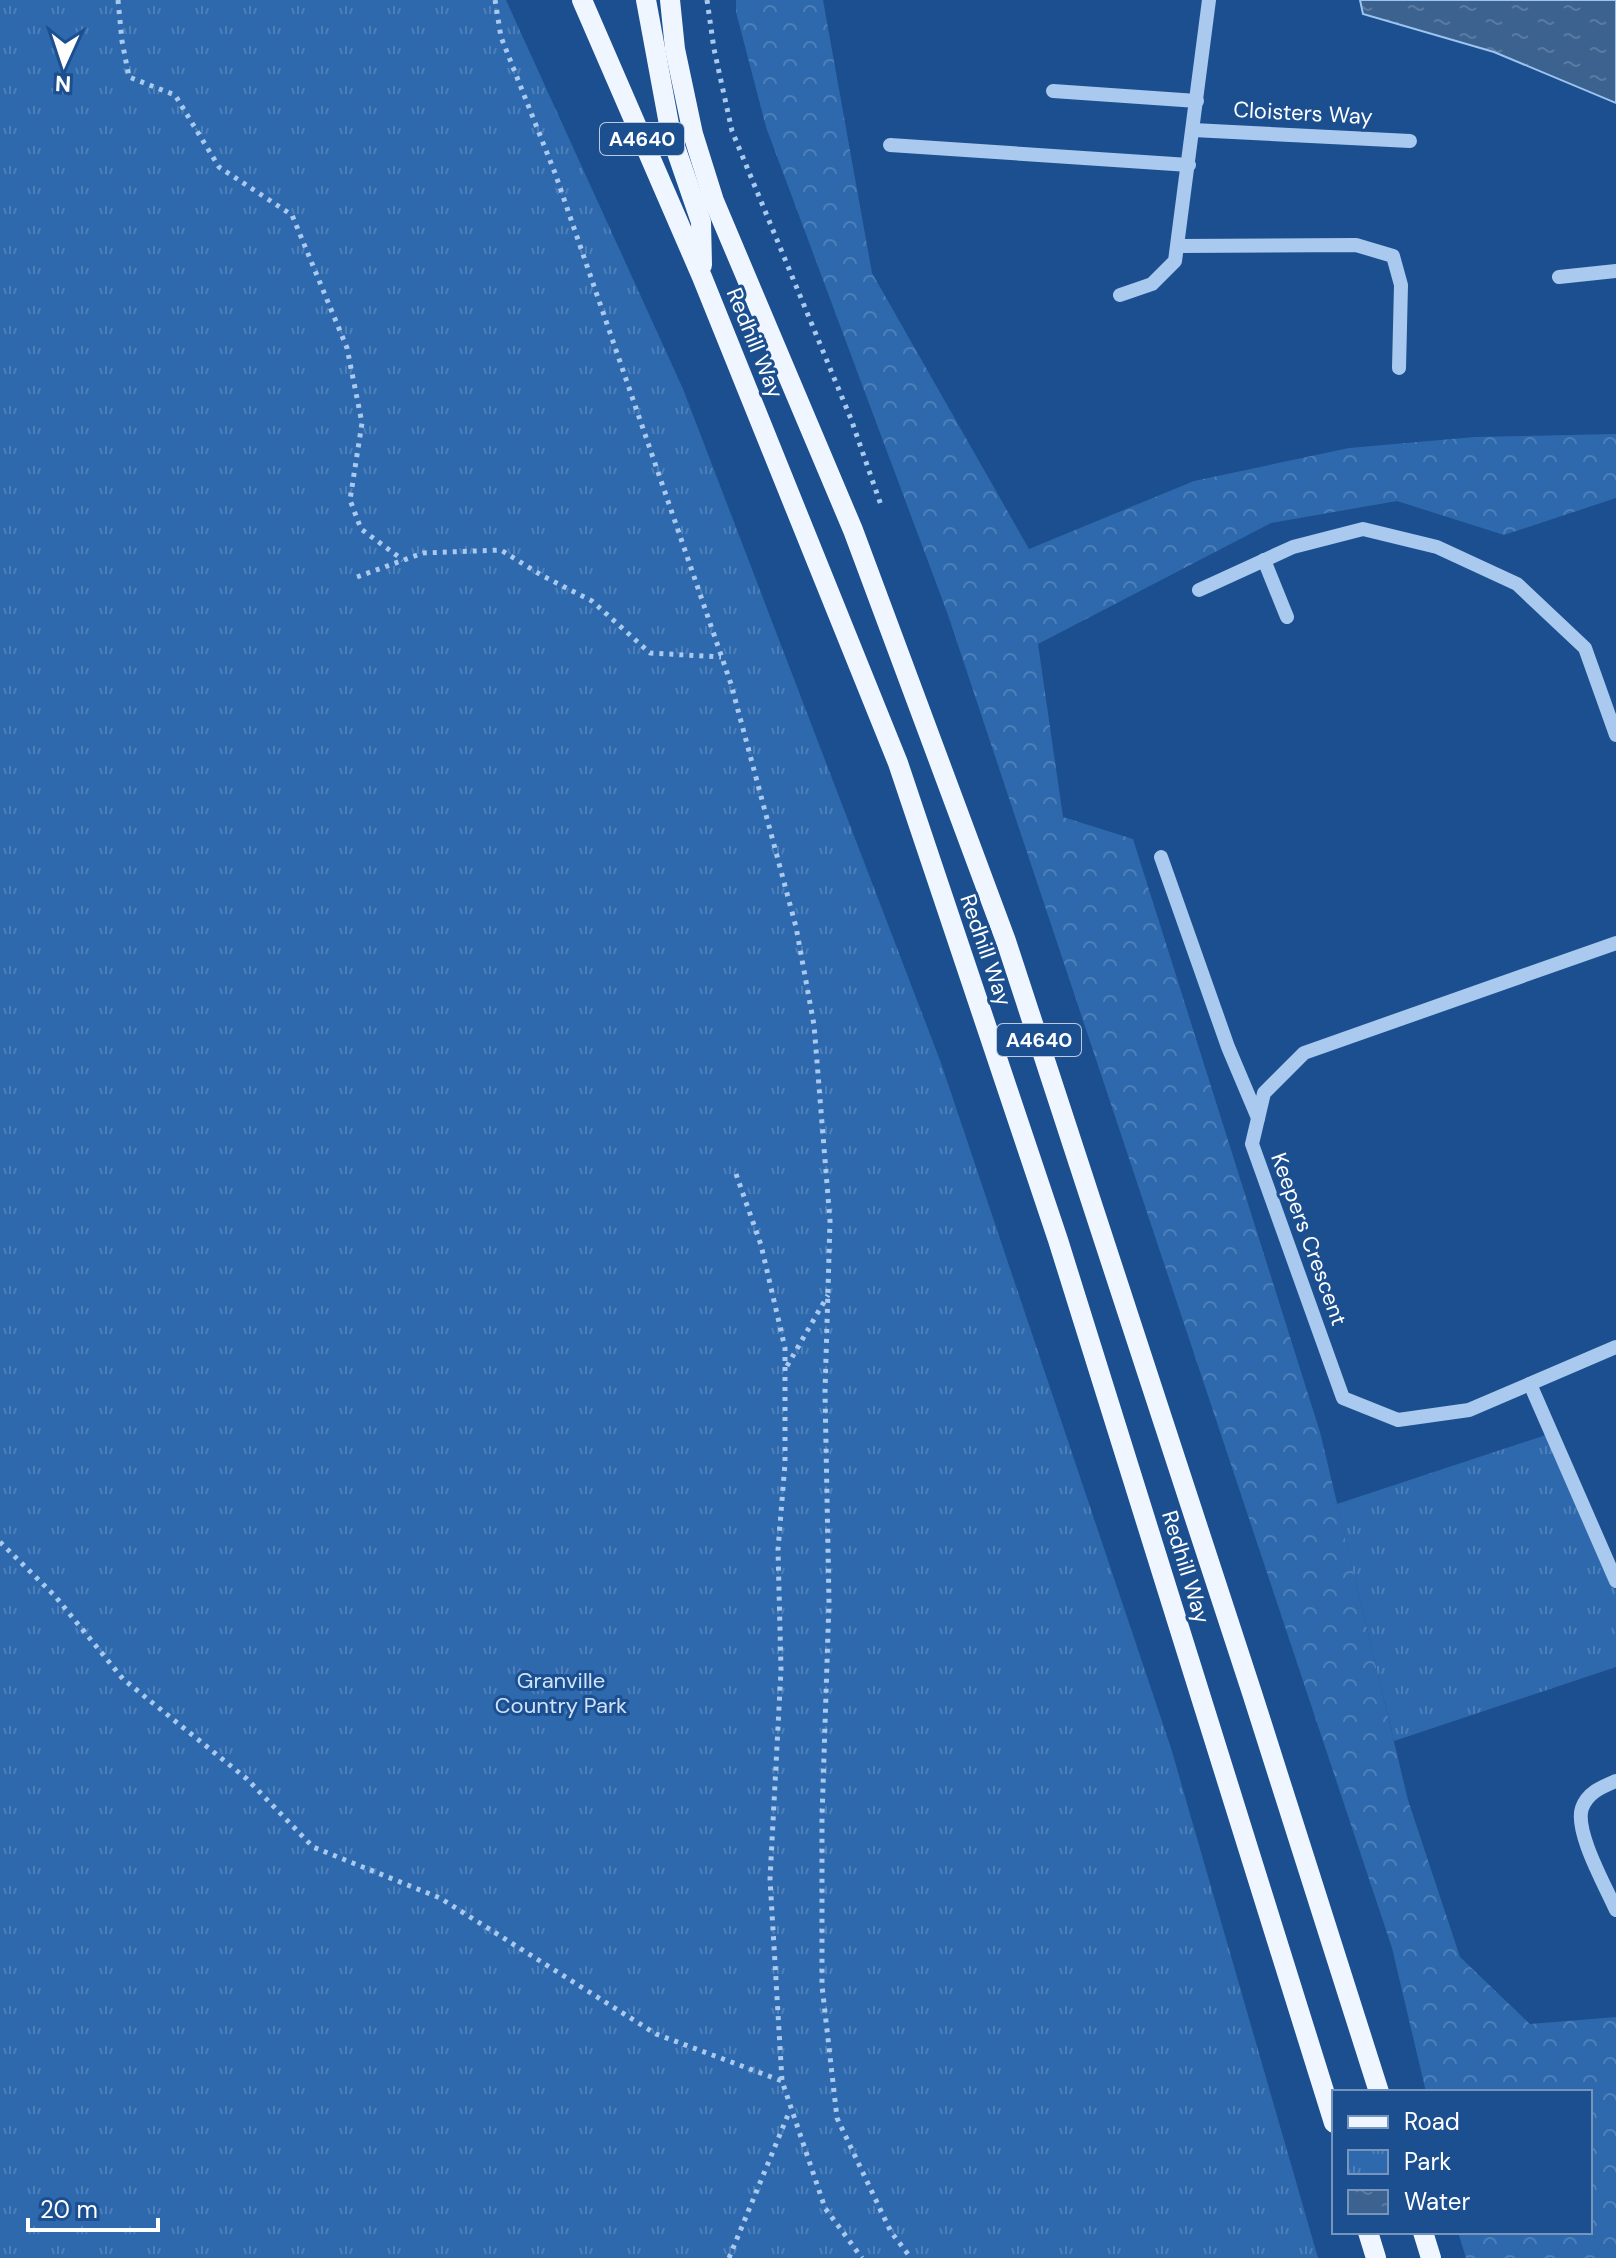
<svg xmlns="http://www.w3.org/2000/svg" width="1616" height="2258" viewBox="0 0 1616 2258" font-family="'DM Sans',sans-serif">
  <defs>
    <pattern id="forest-crowns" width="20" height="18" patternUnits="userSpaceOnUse" patternTransform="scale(2)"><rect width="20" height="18" fill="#2e69ad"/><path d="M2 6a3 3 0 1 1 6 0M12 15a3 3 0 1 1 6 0" fill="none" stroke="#4d80b9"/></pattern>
    <pattern id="park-tufts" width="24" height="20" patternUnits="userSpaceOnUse" patternTransform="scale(2)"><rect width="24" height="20" fill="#2e69ad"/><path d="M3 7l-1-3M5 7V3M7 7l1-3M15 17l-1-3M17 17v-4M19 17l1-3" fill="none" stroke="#4d80b9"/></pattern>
    <pattern id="water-ripples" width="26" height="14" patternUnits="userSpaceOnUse" patternTransform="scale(2)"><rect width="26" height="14" fill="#3c6290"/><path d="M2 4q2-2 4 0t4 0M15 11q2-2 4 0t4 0" fill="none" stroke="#597aa1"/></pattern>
  </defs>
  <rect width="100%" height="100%" fill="#1b4f8f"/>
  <polygon fill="url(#forest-crowns)" points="736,0 823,0 872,273 1029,549 1194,481 1349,448 1475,437 1616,434 1616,498 1504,535 1397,501 1271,523 1038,644 1063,817 1133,839 1320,1432 1408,1800 1460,1957 1530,2024 1616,2017 1616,2258 1466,2258 1458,2232 1590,2232 1590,2092 1426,2092 1392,1948 948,615 766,127 736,12"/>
  <g fill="url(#park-tufts)">
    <polygon points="0,0 506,0 683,389 941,1063 1171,1748 1318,2258 0,2258"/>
    <polygon points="1558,1431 1616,1590 1616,1667 1394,1741 1337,1504"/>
  </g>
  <polygon fill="url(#water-ripples)" stroke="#9cc4f0" stroke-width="2" points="1360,0 1616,0 1616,103 1494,52 1363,14"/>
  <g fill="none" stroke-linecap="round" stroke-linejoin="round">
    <g stroke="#a9c9ee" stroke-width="5" stroke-dasharray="4 6" stroke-linecap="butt">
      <polyline points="118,0 122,41 129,77 175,95 219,167 292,215 347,348 362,423 350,500 361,529 403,560"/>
      <polyline points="495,0 501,37 555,173 731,684 796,927 814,1025 830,1221 825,1392 829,1602 822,1817 822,1986 837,2118 891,2232 911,2258"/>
      <polyline points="707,0 714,49 732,131 851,419 882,508"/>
      <polyline points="357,577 423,553 501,550 541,575 592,601 650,653 721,657"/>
      <polyline points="736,1174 761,1245 785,1348 785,1463 778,1550 781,1670 770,1879 782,2081 825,2208 862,2258"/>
      <polyline points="787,1366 828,1295"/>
      <polyline points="0,1542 55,1596 123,1679 247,1779 313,1847 440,1898 656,2034 782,2081"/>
      <polyline points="729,2258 790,2110"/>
    </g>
    <g stroke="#a9c9ee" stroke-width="14">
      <polyline points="1053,91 1197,101"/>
      <polyline points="1193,130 1410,141"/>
      <polyline points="890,145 1189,165"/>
      <polyline points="1178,246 1356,245 1393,256 1401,285 1399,368"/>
      <polyline points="1559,277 1616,271"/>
      <polyline points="1120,295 1152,284 1175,261 1209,0"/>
      <polyline points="1264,560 1287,617"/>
      <polyline points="1199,590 1293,547 1363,529 1437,547 1517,584 1585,648 1616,735"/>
      <polyline points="1161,857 1228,1047 1258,1118"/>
      <polyline points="1616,943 1304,1053 1264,1093 1252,1144 1343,1398 1398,1420 1469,1410 1616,1347"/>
      <polyline points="1530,1384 1616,1581"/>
      <path d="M1616,1781C1602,1787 1588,1792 1582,1808C1574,1831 1606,1887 1616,1910"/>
    </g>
    <g stroke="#f0f6ff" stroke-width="20">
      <polyline points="582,0 702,277 898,763 1058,1240 1334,2123"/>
      <polyline points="646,0 671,135 701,222 702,265"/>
      <polyline points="670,0 675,49 693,134 714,201 853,530 1006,941 1252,1693 1379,2092"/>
      <polyline points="1368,2232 1376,2258"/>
      <polyline points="1423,2232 1431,2258"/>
    </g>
  </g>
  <g text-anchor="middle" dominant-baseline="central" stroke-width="6" stroke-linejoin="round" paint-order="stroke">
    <g fill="#1b4f8f" stroke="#bbcadd" stroke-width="2">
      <rect x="600" y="123" width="84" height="32" rx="6"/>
      <rect x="997" y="1024" width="84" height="32" rx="6"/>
    </g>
    <g font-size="20" font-weight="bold" fill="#fff">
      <text x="642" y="139">A4640</text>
      <text x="1039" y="1040">A4640</text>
    </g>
    <g font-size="22" fill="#fff" stroke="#1b4f8f">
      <text transform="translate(1303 113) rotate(3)">Cloisters Way</text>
      <text transform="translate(755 343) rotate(68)">Redhill Way</text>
      <text transform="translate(986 950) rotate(71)">Redhill Way</text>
      <text transform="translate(1309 1239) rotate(70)">Keepers Crescent</text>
      <text transform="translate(1186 1567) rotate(73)">Redhill Way</text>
    </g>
    <g font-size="22" fill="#cfe3fa" stroke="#1b4f8f">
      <text x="561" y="1680">Granville<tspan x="561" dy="25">Country Park</tspan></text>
    </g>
  </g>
  <rect x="1332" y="2090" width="260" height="144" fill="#1b4f8f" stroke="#7695bc" stroke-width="2"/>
  <rect x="1348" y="2116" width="40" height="12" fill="#f0f6ff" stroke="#7695bc" stroke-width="2"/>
  <text x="1404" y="2130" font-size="24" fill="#ffffff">Road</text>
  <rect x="1348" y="2150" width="40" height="24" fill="url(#park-tufts)" stroke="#7695bc" stroke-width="2"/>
  <text x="1404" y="2170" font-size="24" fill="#ffffff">Park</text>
  <rect x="1348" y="2190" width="40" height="24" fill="url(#water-ripples)" stroke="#7695bc" stroke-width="2"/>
  <text x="1404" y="2210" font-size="24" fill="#ffffff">Water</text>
  <g transform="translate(64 64) rotate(183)" stroke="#1b4f8f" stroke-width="6" paint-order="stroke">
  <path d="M0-6L14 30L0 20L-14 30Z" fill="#ffffff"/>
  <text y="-12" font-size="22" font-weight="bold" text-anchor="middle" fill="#ffffff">N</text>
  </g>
  <path d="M28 2218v12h130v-12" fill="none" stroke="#ffffff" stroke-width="4"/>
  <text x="40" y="2218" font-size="24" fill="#ffffff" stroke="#1b4f8f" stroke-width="6" paint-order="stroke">20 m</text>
</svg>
